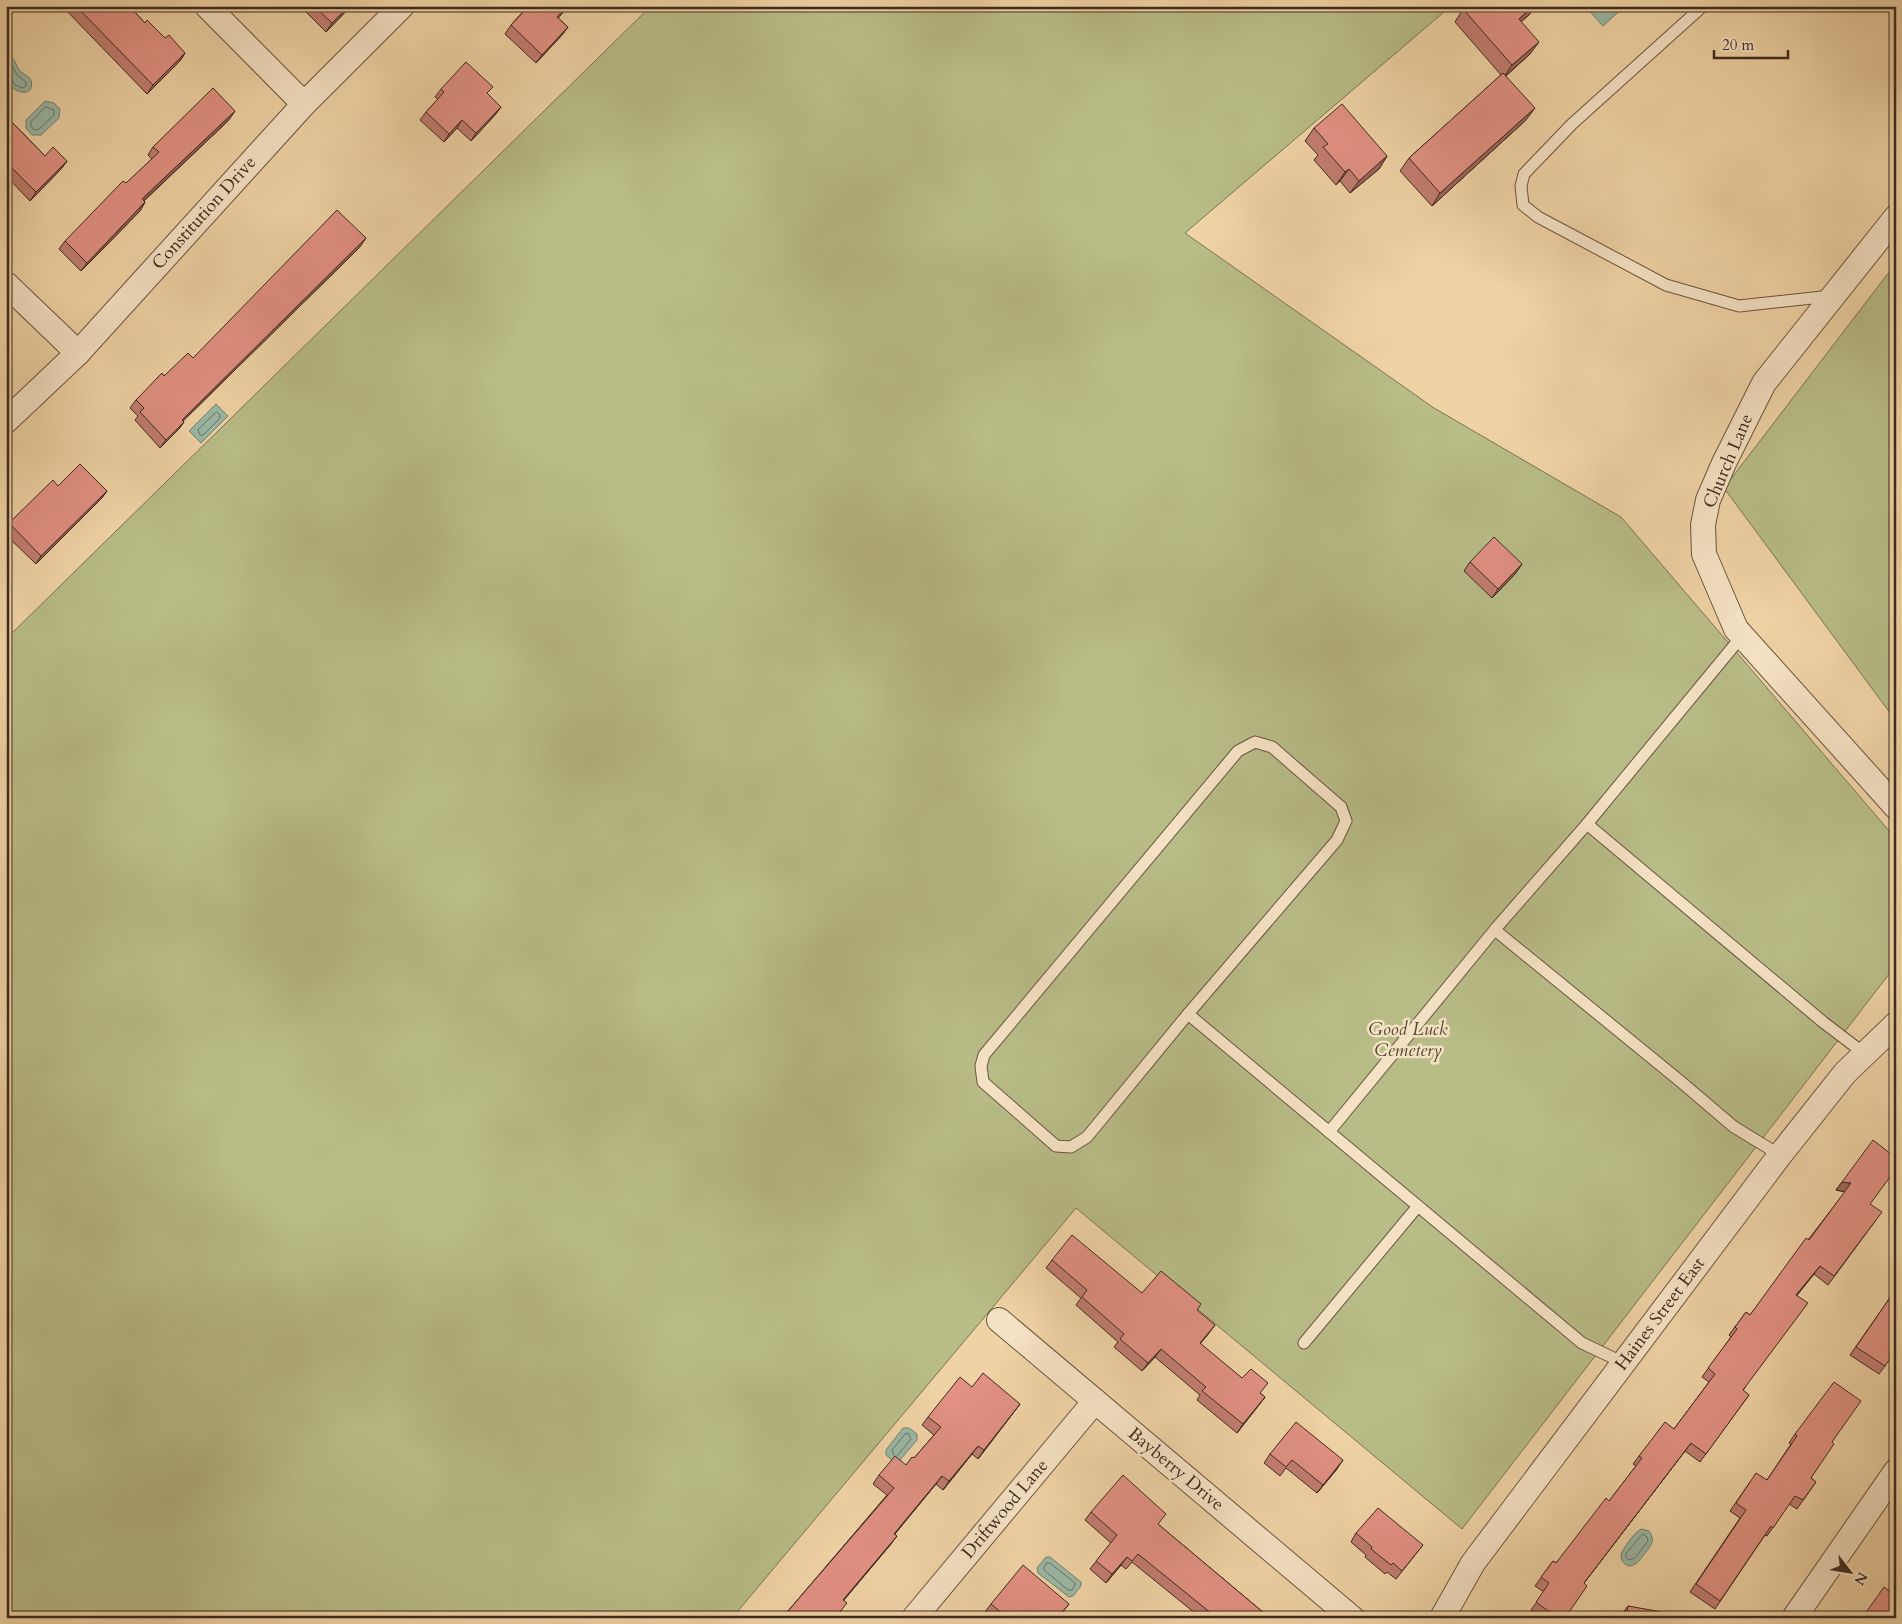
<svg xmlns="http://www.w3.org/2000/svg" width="1902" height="1624" viewBox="0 0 1902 1624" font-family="Cardo,serif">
  <rect width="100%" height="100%" fill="#f0d3a5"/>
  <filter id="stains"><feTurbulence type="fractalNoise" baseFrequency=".004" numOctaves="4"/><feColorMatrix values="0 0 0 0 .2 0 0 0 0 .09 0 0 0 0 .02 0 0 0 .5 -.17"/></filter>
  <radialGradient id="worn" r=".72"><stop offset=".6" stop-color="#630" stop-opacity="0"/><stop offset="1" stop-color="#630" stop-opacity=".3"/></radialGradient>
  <g fill="#b8bc87" stroke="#7a7454">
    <polygon points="651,6 1451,6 1185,233 1434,408 1621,517 1896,839 1896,965 1462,1529 1076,1208 732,1618 6,1618 6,639"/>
    <polygon points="1896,263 1896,721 1724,488"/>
  </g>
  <g fill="#9ab8a6" stroke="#758071">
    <polygon points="1585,6 1625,6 1603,26"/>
    <path d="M9,56C17,60 15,65 20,71C24,75 30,76 31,81C36,98 11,94 7,80C5,74 6,64 6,57Z"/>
    <polygon points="45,101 54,103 60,109 59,118 41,135 32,135 26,128 26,120"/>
    <polygon points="216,404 228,416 201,443 189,431"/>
    <polygon points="903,1428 909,1428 917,1434 917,1440 899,1461 893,1461 886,1455 886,1450"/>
    <path d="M1641,1529L1649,1531C1654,1538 1653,1542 1649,1548C1643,1555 1635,1571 1625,1564C1623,1562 1621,1560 1621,1557C1620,1551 1635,1532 1641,1529Z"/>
    <polygon points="1046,1557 1050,1557 1081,1582 1081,1586 1073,1596 1069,1597 1038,1573 1037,1568"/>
  </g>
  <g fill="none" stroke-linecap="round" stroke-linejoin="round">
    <g stroke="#6c7264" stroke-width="1">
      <polyline points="6,62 11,63 17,75 26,82 26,86 22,88 15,85 11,79 6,79"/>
      <polygon points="46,107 54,110 54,115 39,129 34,130 31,126 31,122"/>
      <polygon points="217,412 220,415 220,418 203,435 200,435 198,430"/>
      <polyline points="894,1455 892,1450 905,1434 908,1433 911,1439 897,1456"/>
      <polygon points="1643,1534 1647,1537 1648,1541 1635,1558 1629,1560 1626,1557 1626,1554"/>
      <polygon points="1047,1563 1050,1563 1075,1583 1075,1585 1072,1590 1068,1590 1044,1570 1044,1568"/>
    </g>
    <g stroke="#6a5542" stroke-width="13">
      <g id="lane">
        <polyline points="1703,6 1572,124 1524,174 1521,186 1523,205 1538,217 1666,285 1739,306 1831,296"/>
        <polygon points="1255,742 1272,747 1341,807 1346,821 1337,840 1188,1014 1087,1137 1071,1147 1056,1146 983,1082 981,1066 984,1055 1238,751"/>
        <polyline points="1587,824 1823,1022 1865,1054"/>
        <polyline points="1495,930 1680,1081 1734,1127 1780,1155"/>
        <polyline points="1188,1014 1582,1343 1624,1363"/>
        <polyline points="1329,1132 1497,927 1587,824 1742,636"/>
        <polyline points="1304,1343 1418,1206"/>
      </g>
    </g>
    <g stroke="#6a5542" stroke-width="26">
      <g id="street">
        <polyline points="207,6 304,104"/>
        <polyline points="1896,217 1764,383 1724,463 1708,500 1703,525 1704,554 1736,629 1896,807"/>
        <polyline points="6,284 78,353"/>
        <polyline points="6,421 78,353 304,104 402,6"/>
        <polyline points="999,1320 1352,1618"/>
        <polyline points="914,1618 1095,1401"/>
        <polyline points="1442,1618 1473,1563 1780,1155 1845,1073 1896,1024"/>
        <polyline points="1794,1618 1896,1471"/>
      </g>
    </g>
    <use href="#lane" stroke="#f5e2c4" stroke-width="11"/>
    <use href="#street" stroke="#f5e2c4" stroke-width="24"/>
  </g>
  <g fill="#c27d71" stroke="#3d2b21">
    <polygon points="62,6 129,6 145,23 185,53 180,61 147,94"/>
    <polygon points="300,6 351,6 326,32"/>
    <polygon points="528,6 569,6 558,18 568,27 562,35 536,63 505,34 511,25"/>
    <polygon points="1463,9 1530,14 1521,22 1530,54 1506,76 1526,120 1432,206 1400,171 1409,158 1501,75 1455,22"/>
    <polygon points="441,89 488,94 501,107 495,115 471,141 457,128 444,142 420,120 426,112 438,99 435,97"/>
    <polygon points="6,116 45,156 67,161 61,169 30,201 6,176"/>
    <polygon points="229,120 144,201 145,202 140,211 81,271 59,249 65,241 152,159 148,155 153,147"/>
    <polygon points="1314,128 1387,156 1379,169 1350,193 1340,181 1336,185 1314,160 1318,155 1305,141"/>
    <polygon points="360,247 183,421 184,422 178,430 160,448 135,420 138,416 130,408 136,400 164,376 193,358"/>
    <polygon points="58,486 107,491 101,499 36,564 6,535 6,528 9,523"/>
    <polygon points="1470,562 1516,573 1492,598 1464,571"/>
    <polygon points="1842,1182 1870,1204 1876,1220 1828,1285 1814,1274 1797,1295 1743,1391 1749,1395 1700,1462 1685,1451 1584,1583 1565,1618 1541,1618 1531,1610 1544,1592 1535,1586 1553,1561 1556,1563 1609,1501 1636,1466 1633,1464 1639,1456 1674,1429 1709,1382 1702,1377 1731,1337 1729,1335 1746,1312 1750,1315 1845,1192 1836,1190"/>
    <polygon points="1052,1260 1142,1293 1197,1310 1209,1333 1200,1344 1265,1397 1237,1433 1197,1400 1200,1395 1155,1357 1142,1371 1114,1347 1118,1342 1076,1305 1081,1298 1046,1268"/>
    <polygon points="1896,1289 1885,1366 1879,1374 1850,1355"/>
    <polygon points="972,1387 1020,1404 978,1459 972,1454 943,1490 936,1484 895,1534 891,1544 844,1600 841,1611 836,1618 782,1618 887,1495 873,1484 879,1475 906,1465 914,1458 934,1435 922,1425 928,1417"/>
    <polygon points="1795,1434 1832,1442 1811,1478 1816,1482 1797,1509 1789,1504 1767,1536 1765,1535 1715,1609 1690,1592 1740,1518 1730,1511 1750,1482 1767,1480 1791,1444 1789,1443"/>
    <polygon points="1270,1454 1337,1469 1317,1493 1286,1468 1280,1476 1264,1463"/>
    <polygon points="1091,1512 1159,1525 1270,1618 1201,1618 1132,1562 1126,1569 1121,1565 1106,1583 1090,1569 1111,1543 1085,1520"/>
    <polygon points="1356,1533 1423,1545 1396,1579 1387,1572 1385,1574 1365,1557 1366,1555 1351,1542"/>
    <polygon points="991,1604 1069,1604 1058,1618 992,1618 985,1612"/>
    <polygon points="1628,1606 1678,1618 1622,1618 1622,1614"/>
  </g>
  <g fill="#9e665c" stroke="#3d2b21">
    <polygon points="349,6 351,6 326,32 332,23"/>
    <polygon points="567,6 569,6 552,25 557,17"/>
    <polygon points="1533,6 1536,6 1530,14 1510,31 1519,19"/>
    <polygon points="568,27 562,35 536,63 542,55"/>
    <polygon points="1539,42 1530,54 1503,78 1512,65"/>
    <polygon points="185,53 180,61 147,94 153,85"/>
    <polygon points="501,107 495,115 471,141 476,133"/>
    <polygon points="1535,108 1526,120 1432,206 1440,193"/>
    <polygon points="235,111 229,120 137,207 142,199"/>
    <polygon points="462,120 457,128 444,142 449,134"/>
    <polygon points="1387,156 1379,169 1350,193 1359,181"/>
    <polygon points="67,161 61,169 30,201 36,192"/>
    <polygon points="1349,169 1340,181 1336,185 1345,172"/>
    <polygon points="145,202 140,211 81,271 87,263"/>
    <polygon points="366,238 360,247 176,428 182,420"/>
    <polygon points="184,422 178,430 160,448 166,440"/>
    <polygon points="107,491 101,499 36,564 41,556"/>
    <polygon points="1522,564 1516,573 1492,598 1498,589"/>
    <polygon points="1842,1182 1851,1183 1846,1192 1836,1190"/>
    <polygon points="1820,1266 1814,1274 1791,1303 1796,1295"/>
    <polygon points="1215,1325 1209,1333 1194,1351 1200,1343"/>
    <polygon points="1161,1349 1155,1357 1142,1371 1148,1363"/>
    <polygon points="1265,1397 1259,1405 1237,1433 1243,1424"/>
    <polygon points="1020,1404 1014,1412 978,1459 984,1450"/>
    <polygon points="1691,1443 1685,1451 1578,1591 1584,1583"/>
    <polygon points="978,1446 972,1454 943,1490 949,1481"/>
    <polygon points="1343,1460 1337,1469 1317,1493 1323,1485"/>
    <polygon points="942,1476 936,1484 888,1542 894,1534"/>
    <polygon points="897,1536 891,1544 837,1608 843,1600"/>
    <polygon points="1127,1557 1121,1565 1106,1583 1112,1574"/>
  </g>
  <g fill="#e29183" stroke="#3d2b21">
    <polygon points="76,6 129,6 145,23 147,20 165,38 169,35 185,53 153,85"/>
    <polygon points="314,6 349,6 332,23"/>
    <polygon points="529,6 567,6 557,17 568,27 542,55 511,25"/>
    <polygon points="1467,6 1533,6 1519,19 1539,42 1512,65 1463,9"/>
    <polygon points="466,62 493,87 487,93 501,107 476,133 462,120 449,134 426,112 444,92 441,89"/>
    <polygon points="1503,73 1535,108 1440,193 1409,158"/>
    <polygon points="213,88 235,111 142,199 145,202 87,263 65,241 123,181 126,183 159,152 153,147"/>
    <polygon points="1342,104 1387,156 1359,181 1349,169 1345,172 1323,147 1328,144 1314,128"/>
    <polygon points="6,107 9,110 6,113"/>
    <polygon points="6,116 45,156 53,147 67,161 36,192 6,162"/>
    <polygon points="337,210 366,238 182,420 184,422 166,440 140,412 144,408 136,400 162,373 164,376 188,353 193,358"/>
    <polygon points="80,464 107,491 41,556 9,523 53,480 58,486"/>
    <polygon points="1494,537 1522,564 1498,589 1470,562"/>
    <polygon points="1873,1140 1896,1158 1896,1169 1870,1204 1882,1212 1834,1276 1820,1266 1796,1295 1808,1303 1743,1390 1749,1395 1706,1454 1691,1443 1584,1583 1587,1586 1565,1618 1558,1618 1536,1602 1549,1583 1541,1577 1553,1561 1556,1563 1606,1498 1609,1501 1642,1458 1639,1456 1665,1422 1674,1429 1715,1374 1708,1368 1737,1329 1735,1327 1746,1312 1750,1315 1806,1238 1809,1240 1851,1183 1842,1182"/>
    <polygon points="1072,1235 1142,1293 1161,1271 1201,1304 1197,1310 1215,1325 1200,1343 1242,1378 1251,1369 1268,1383 1260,1393 1265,1397 1243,1424 1202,1391 1206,1387 1161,1349 1148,1363 1120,1339 1124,1334 1082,1297 1087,1290 1052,1260"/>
    <polygon points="1896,1289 1896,1350 1885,1366 1856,1347"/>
    <polygon points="983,1373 1020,1404 984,1450 978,1446 949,1481 942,1476 894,1534 897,1536 843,1600 847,1603 835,1618 830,1618 826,1615 824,1618 782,1618 894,1488 879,1475 895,1456 906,1465 912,1457 914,1458 941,1427 928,1417 960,1377 972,1387"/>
    <polygon points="1834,1382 1861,1401 1832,1442 1834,1444 1811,1478 1816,1482 1803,1500 1795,1496 1773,1528 1771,1526 1720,1601 1696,1584 1746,1510 1736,1503 1756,1473 1767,1480 1797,1436 1795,1434"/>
    <polygon points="1296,1422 1343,1460 1323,1485 1292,1460 1286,1467 1270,1454"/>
    <polygon points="1123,1475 1166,1514 1158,1524 1270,1618 1217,1618 1138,1554 1132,1561 1127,1557 1112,1574 1096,1561 1117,1535 1091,1512"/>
    <polygon points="1378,1508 1423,1545 1402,1571 1393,1563 1391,1565 1371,1549 1372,1547 1356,1533"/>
    <polygon points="1023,1565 1069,1604 1057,1618 1012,1618 1010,1616 1008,1618 991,1604"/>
    <polygon points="1884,1587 1896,1596 1896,1618 1862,1618"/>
    <polygon points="1628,1606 1679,1615 1678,1618 1626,1618"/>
  </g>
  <g text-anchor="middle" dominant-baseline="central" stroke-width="5" stroke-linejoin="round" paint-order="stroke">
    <g font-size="18" fill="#3d2b21" stroke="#f5e2c4">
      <text transform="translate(204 213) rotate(-48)">Constitution Drive</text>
      <text transform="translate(1728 461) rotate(-67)">Church Lane</text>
      <text transform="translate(1660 1314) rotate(-53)">Haines Street East</text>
      <text transform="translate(1176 1469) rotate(40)">Bayberry Drive</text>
      <text transform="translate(1005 1509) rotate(-50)">Driftwood Lane</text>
    </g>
    <g font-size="18" font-style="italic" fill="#564835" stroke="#f5e2c4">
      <text x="1408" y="1029">Good Luck<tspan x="1408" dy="21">Cemetery</tspan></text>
    </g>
  </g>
  <rect width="1902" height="1624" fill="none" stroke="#f0d3a5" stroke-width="25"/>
  <rect x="8" y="8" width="1887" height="1609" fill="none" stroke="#3d2b21" stroke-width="2.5"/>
  <rect x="12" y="12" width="1877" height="1599" fill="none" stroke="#3d2b21"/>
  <g transform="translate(1850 1572) rotate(121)" stroke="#f5e2c4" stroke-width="4" paint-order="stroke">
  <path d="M0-4L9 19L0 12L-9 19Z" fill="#3d2b21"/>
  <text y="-8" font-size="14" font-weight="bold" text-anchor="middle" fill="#3d2b21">N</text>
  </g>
  <path d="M1714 50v8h74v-8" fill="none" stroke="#3d2b21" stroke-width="2.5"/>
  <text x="1722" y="50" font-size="15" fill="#3d2b21" stroke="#f5e2c4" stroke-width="4" paint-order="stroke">20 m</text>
  <rect width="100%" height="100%" filter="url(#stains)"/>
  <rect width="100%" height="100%" fill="url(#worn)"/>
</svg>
